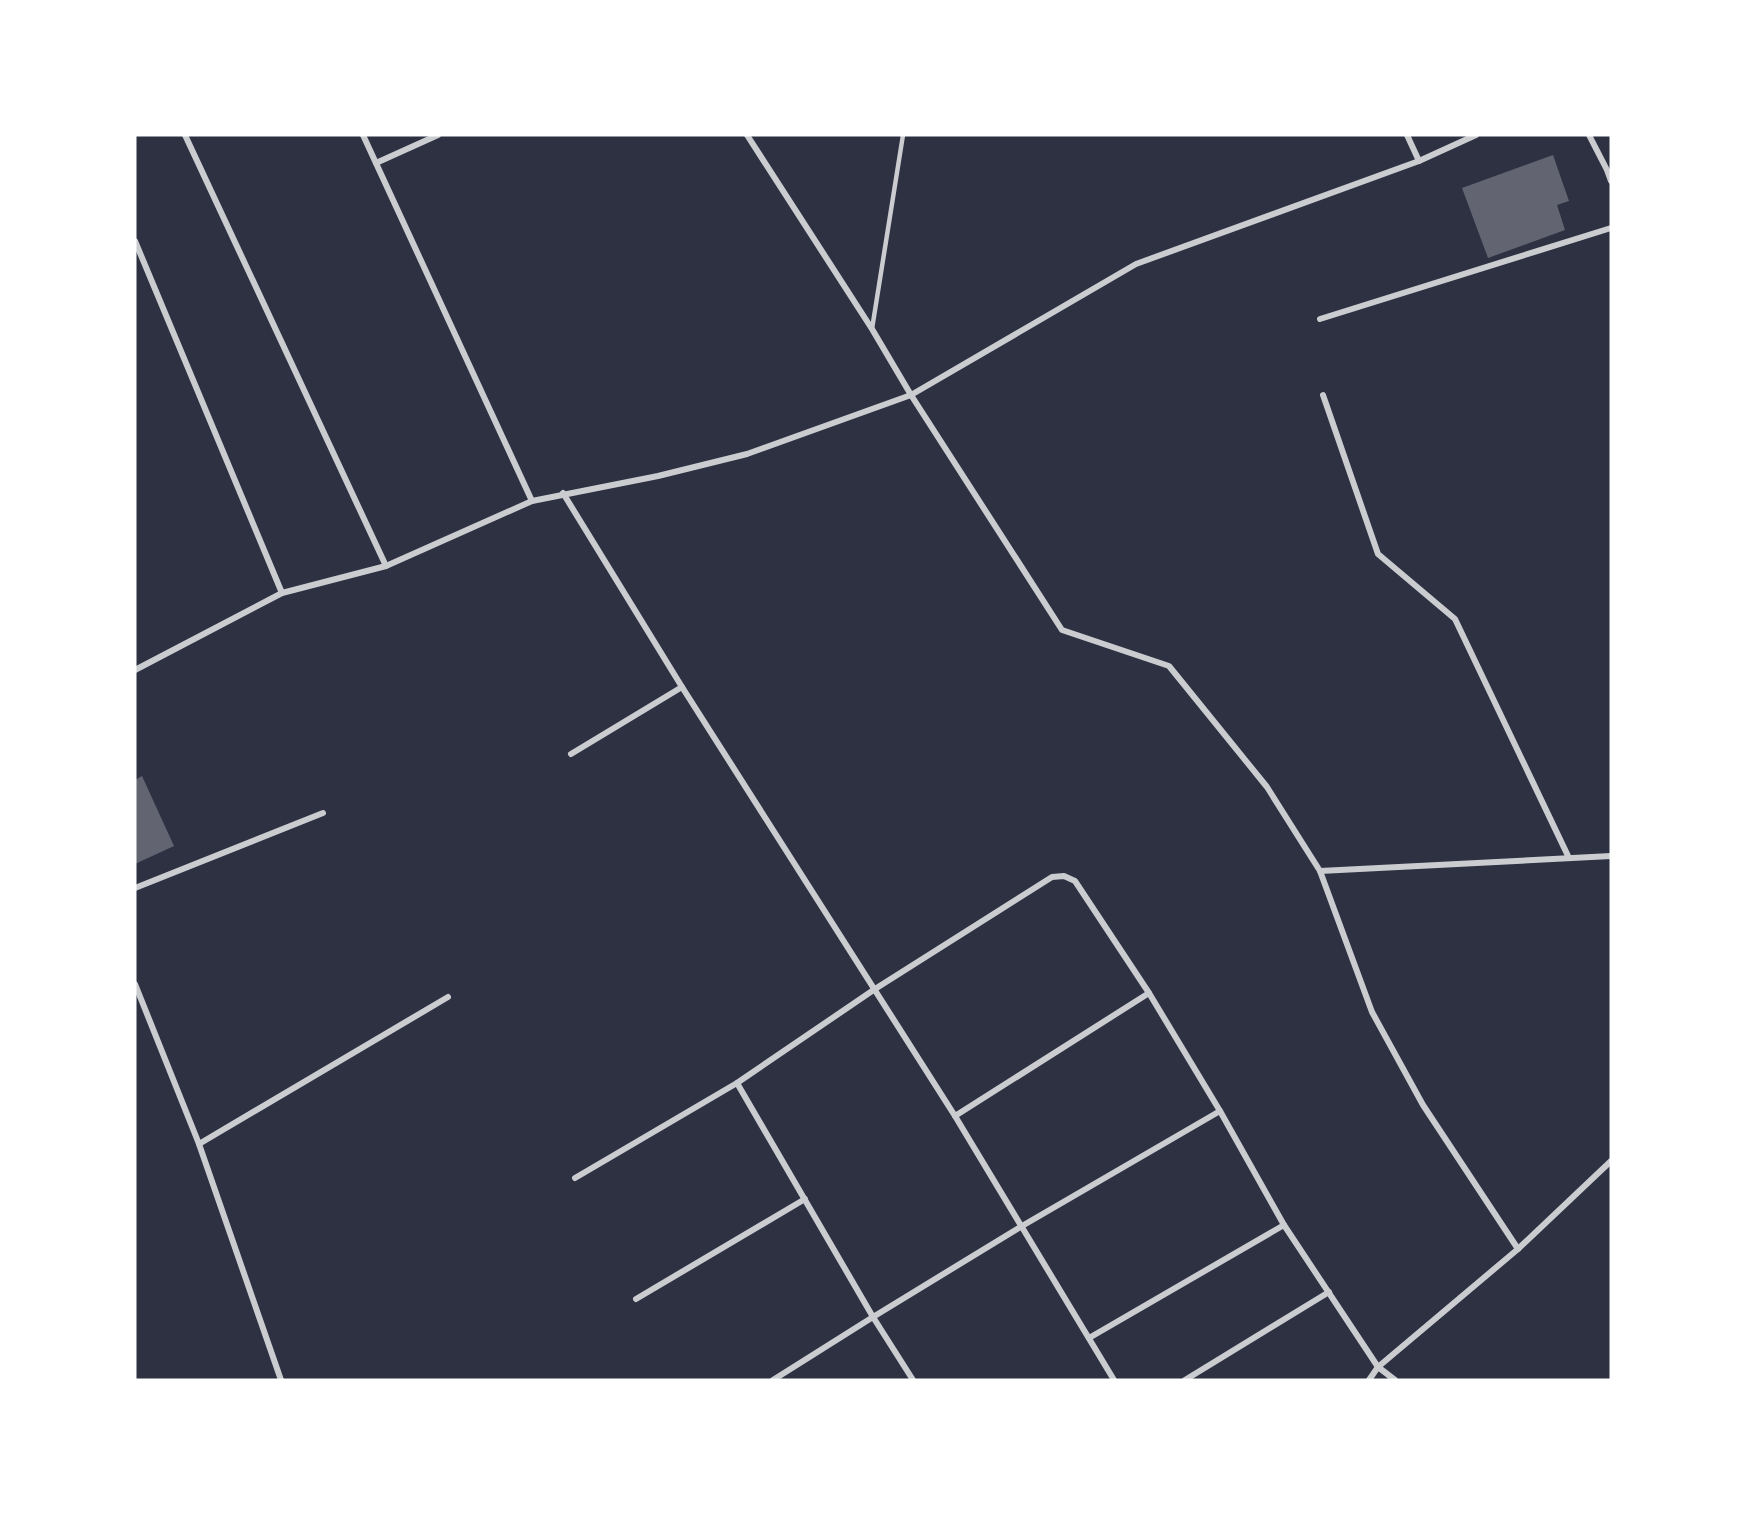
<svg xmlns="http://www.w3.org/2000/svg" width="1746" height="1515" viewBox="0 0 1746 1515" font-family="'Public Sans',sans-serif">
  <rect width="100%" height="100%" fill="#2d3142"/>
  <g fill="#626471">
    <polygon points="1553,155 1569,201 1557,205 1565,230 1488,258 1462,188"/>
    <polygon points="142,776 174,846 135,864 135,780"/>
  </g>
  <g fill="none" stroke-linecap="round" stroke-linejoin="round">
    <polyline stroke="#caccd0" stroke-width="4.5" points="872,329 903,135"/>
    <g stroke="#caccd0" stroke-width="6">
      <polyline points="185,135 386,566"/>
      <polyline points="363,135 532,501"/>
      <polyline points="747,135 872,329 911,395 1062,630 1169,666 1267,787 1320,871 1611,856"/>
      <polyline points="1407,135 1419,161"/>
      <polyline points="1589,135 1607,170 1611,181"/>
      <polyline points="376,163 438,135"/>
      <polyline points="135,241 282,593"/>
      <polyline points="1320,319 1611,228"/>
      <polyline points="1323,395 1378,554 1455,619 1569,858"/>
      <polyline points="563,493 682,687 955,1116 1114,1380"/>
      <polyline points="135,670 282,593 386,566 532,501 658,476 747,454 911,395 1136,264 1419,161 1476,135"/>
      <polyline points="571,754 682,687"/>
      <polyline points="1320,871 1372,1012 1423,1105 1518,1249"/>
      <polyline points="135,888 323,813"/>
      <polyline points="135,984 199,1144 281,1380"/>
      <polyline points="737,1083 873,1317 773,1380"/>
      <polyline points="955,1116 1149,993"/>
      <polyline points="199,1144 448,997"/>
      <polyline points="575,1178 737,1083 875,989 1052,877 1064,876 1075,881 1149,993 1220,1111 1284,1225 1378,1367 1395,1380"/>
      <polyline points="636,1299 805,1199"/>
      <polyline points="1089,1338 1284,1225"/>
      <polyline points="913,1380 873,1317 1022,1226 1220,1111"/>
      <polyline points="1185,1380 1329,1292"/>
      <polyline points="1369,1380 1378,1367 1518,1249 1611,1161"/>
    </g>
  </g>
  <rect width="1746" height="1515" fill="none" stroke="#ffffff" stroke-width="273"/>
</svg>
